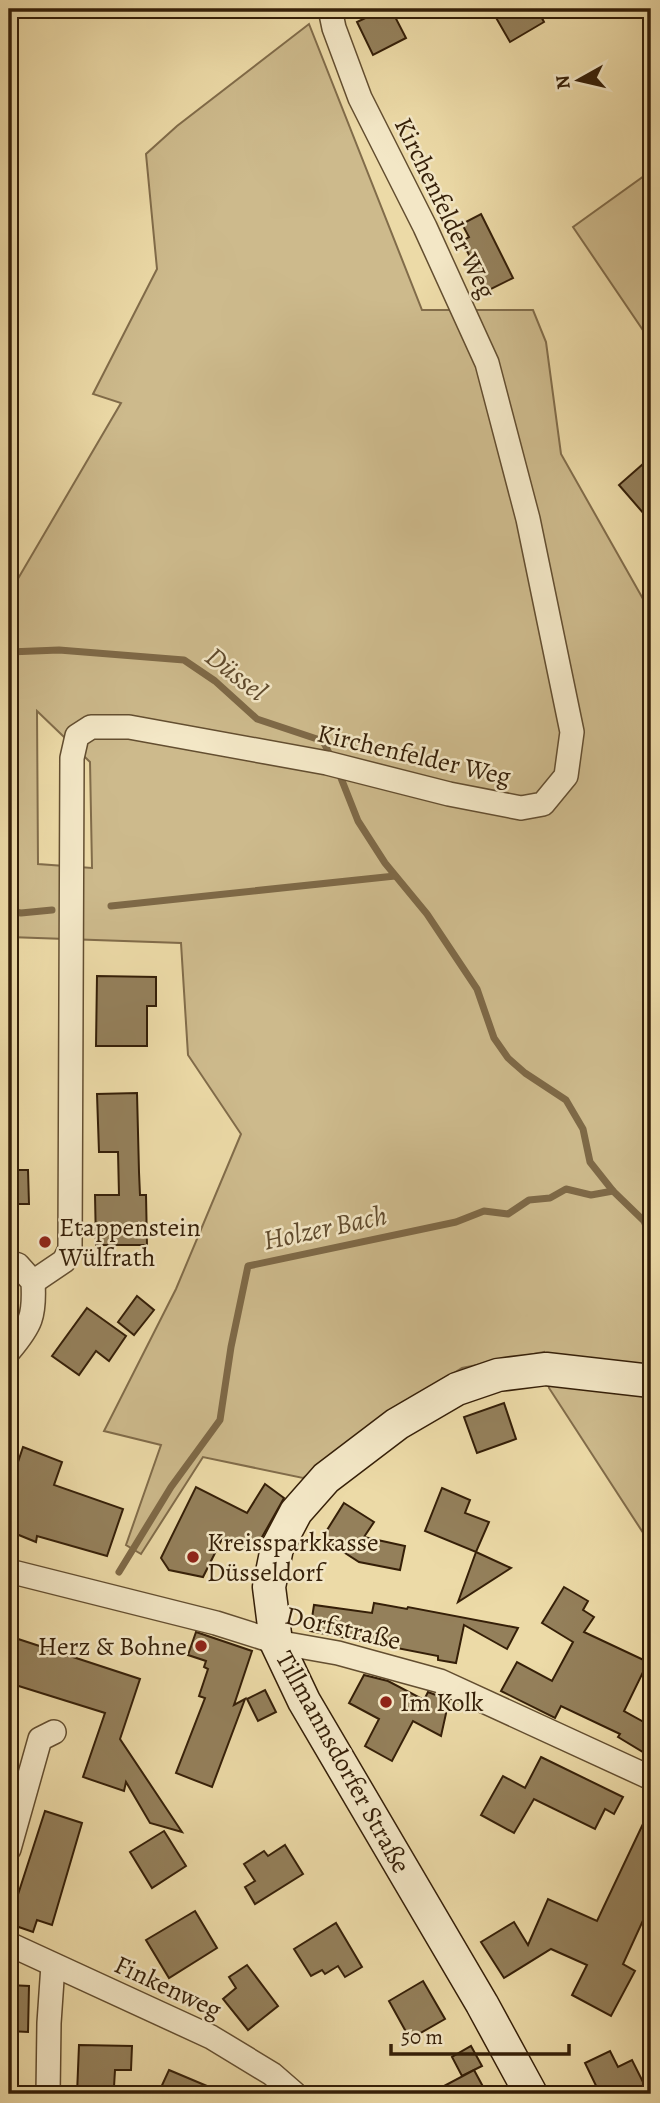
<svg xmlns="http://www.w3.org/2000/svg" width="660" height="2103" viewBox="0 0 660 2103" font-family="Alegreya,serif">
  <rect width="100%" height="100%" fill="#ecdaa7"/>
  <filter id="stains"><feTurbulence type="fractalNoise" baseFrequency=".00286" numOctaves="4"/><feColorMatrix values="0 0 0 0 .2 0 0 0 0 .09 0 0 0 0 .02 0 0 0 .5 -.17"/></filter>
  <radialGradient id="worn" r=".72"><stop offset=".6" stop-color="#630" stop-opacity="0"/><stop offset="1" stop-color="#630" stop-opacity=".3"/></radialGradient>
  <g fill="#cdba8c" stroke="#816c4a" stroke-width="2" fill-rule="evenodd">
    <path d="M309,24L422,310H533L546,342L561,454L651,613V721L645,734L651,741V1545L549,1388L544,1352L462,1368L399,1408L303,1478L203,1457L141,1554L126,1545L161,1445L104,1431L176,1289L241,1134L188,1055L181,943L9,937V594L121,403L93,394L157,269L146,154L177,126ZM37,711L90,762L92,868L38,864Z"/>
    <polygon points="651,171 651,342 573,227"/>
  </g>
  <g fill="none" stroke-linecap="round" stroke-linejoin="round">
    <g stroke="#7e6947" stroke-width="7">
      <polyline points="9,652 59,650 184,660 215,681 257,719 323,741 332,759"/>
      <polyline points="339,773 358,821 385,863 427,914 477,989 494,1038 508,1058 525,1073 566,1100 583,1129 590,1162 613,1191 644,1221 651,1237"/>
      <polyline points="111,906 395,876"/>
      <polyline points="9,911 21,913 52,910"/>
      <polyline points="119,1572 171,1487 220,1420 231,1347 248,1266 456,1222 484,1211 508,1214 529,1200 550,1198 566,1189 591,1195 613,1191"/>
    </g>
  </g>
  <g fill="#94805b" stroke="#351f08" stroke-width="2">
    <polygon points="384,9 391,9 406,38 373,55 357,22"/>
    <polygon points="491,9 537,9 544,22 510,42"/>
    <polygon points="481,214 513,278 487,291 462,241 469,237 462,224"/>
    <polygon points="643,464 651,474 651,522 619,485"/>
    <polygon points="97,976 156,977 156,1006 147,1006 147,1046 96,1046"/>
    <polygon points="137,1093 139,1172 140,1195 146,1195 147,1245 96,1245 95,1195 119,1195 118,1152 99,1152 97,1094"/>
    <polygon points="9,1170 28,1170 29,1204 9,1204"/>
    <polygon points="137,1296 154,1310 134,1335 118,1322"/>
    <polygon points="87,1308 126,1336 109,1361 96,1351 79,1375 52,1356"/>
    <polygon points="504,1403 516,1439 477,1453 464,1417"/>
    <polygon points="23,1447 62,1462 54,1485 123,1509 107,1556 37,1536 36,1542 9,1531 9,1489"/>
    <polygon points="265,1484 284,1498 261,1539 257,1552 222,1539 203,1577 169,1570 161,1558 196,1487 247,1513"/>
    <polygon points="442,1488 470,1500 465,1513 489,1522 476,1552 425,1531"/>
    <polygon points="344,1503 374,1522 364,1537 405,1546 400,1570 359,1562 322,1538"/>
    <polygon points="476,1552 511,1568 458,1602"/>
    <polygon points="564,1587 588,1601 583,1610 594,1617 584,1632 648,1662 624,1711 651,1726 651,1737 643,1752 618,1737 620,1734 561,1706 555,1718 501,1691 517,1662 552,1681 573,1642 542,1623"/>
    <polygon points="374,1603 407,1609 408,1607 518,1628 507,1649 464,1625 456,1663 438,1660 438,1656 310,1631 314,1605 372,1613"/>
    <polygon points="196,1632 252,1651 234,1705 245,1699 212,1787 176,1773 205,1698 199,1696 208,1669 204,1667 206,1661 188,1655"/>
    <polygon points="9,1636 140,1679 120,1739 182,1832 150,1823 126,1782 124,1791 83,1777 105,1713 9,1683"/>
    <polygon points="364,1675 388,1681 424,1700 428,1692 449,1700 441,1736 413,1721 392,1761 365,1746 379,1719 349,1703"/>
    <polygon points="265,1690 276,1712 258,1721 247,1699"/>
    <polygon points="541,1757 623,1797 614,1814 605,1809 595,1829 534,1799 514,1833 481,1815 503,1776 525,1788"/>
    <polygon points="651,1807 651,1903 623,1964 635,1971 611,2016 572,1995 587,1965 551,1949 504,1978 481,1942 514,1922 528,1945 548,1899 597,1921"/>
    <polygon points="45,1811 82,1823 52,1925 37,1920 33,1932 13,1925 16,1914 12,1913"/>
    <polygon points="164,1831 186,1866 152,1888 130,1852"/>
    <polygon points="285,1845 303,1874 255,1904 245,1887 255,1881 244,1864 264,1851 268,1856"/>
    <polygon points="195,1911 217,1948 169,1978 146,1940"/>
    <polygon points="336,1923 362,1967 345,1977 338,1966 325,1974 322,1970 311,1976 294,1949"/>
    <polygon points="247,1965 278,2006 248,2030 223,1999 236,1988 229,1977"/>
    <polygon points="423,1981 445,2019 410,2039 389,2001"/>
    <polygon points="9,1985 29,1986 28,2032 9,2031"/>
    <polygon points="79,2045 132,2046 131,2070 115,2070 114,2087 97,2086 97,2094 77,2094"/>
    <polygon points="471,2046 482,2066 462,2076 452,2057"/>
    <polygon points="610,2051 618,2067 632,2060 649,2094 600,2094 585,2063"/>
    <polygon points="169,2070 226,2094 158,2094"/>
    <polygon points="474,2070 487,2094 429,2094"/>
  </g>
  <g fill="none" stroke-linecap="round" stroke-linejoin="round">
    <g stroke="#634e30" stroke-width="26">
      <g id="street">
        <path d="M9,1262L18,1265L33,1282C35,1316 31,1325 9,1351"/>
        <polyline points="33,1282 64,1261 70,1249 72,758 77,736 91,727 129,727 327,763 449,794 521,808 543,804 566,776 572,732 528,519 487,363 425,227 360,98 334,28 330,9"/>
        <polyline points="9,1571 216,1623 276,1642 338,1653 440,1681 651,1778"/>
        <polyline points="9,1849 40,1739 54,1732"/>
        <polyline points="9,1944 211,2037 272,2074 295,2094"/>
        <polyline points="48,2094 49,2023 53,1965"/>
      </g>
    </g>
    <g stroke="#351f08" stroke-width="35">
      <polyline id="secondary" points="531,2094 482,2004 304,1701 276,1642 269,1587 277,1548 296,1512 326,1478 397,1424 457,1389 498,1375 546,1369 651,1381"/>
    </g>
    <use href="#street" stroke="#f3e7c6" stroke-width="23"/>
    <use href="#secondary" stroke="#f3e7c6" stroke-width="32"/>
  </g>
  <g fill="#8f2418" stroke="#f3e7c6" stroke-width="2.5">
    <circle cx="45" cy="1242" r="7"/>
    <circle cx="193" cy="1557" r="7"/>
    <circle cx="201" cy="1646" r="7"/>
    <circle cx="386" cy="1702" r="7"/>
  </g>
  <g text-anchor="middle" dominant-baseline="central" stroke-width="5" stroke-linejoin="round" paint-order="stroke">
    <g font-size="26" fill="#351f08" stroke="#f3e7c6">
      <text transform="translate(445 208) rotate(64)">Kirchenfelder Weg</text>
      <text transform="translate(414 755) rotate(13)">Kirchenfelder Weg</text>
      <text transform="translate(343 1628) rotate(13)">Dorfstraße</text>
      <text transform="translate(343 1762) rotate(61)">Tillmannsdorfer Straße</text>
      <text transform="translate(168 1987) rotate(25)">Finkenweg</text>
    </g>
    <g font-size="26" fill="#351f08" stroke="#f3e7c6" text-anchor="start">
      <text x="59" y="1227">Etappenstein<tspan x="59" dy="30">Wülfrath</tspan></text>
      <text x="207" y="1542">Kreissparkkasse<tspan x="207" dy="30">Düsseldorf</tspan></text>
      <text x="187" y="1646" text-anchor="end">Herz &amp; Bohne</text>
      <text x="400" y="1702">Im Kolk</text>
    </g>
    <g font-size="28" font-style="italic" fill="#5f4a2d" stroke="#f3e7c6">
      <text transform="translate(236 674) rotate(38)">Düssel</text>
      <text transform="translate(325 1228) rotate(-12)">Holzer Bach</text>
    </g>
  </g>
  <rect width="660" height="2103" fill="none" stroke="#ecdaa7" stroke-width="35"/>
  <rect x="10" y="10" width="639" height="2082" fill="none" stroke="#351f08" stroke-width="3.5"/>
  <rect x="18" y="18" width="625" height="2068" fill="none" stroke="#351f08" stroke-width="2"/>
  <g transform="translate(579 80) rotate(262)" stroke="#f3e7c6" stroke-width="5" paint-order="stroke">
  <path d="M0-5L12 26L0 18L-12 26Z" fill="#351f08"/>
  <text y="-10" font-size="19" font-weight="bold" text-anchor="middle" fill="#351f08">N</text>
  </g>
  <path d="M391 2044v10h178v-10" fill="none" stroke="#351f08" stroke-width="3.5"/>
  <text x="401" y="2044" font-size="21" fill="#351f08" stroke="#f3e7c6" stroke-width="5" paint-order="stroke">50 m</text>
  <rect width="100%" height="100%" filter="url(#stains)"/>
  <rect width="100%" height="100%" fill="url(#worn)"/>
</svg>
